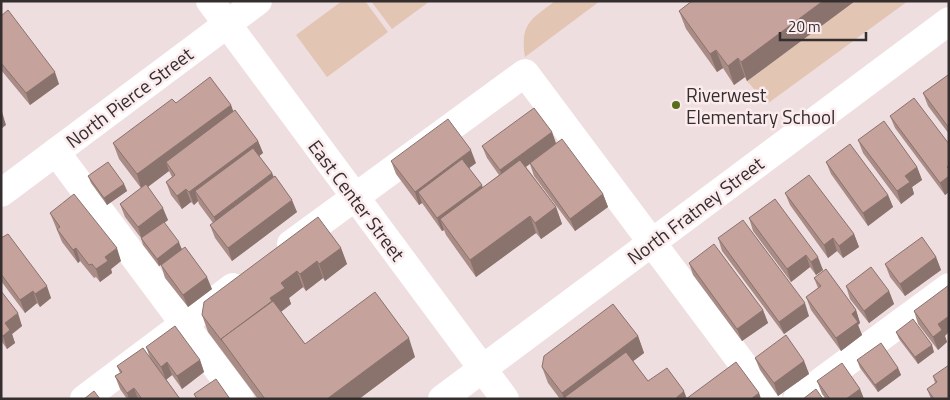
<svg xmlns="http://www.w3.org/2000/svg" width="950" height="400" viewBox="0 0 950 400" font-family="'Titillium Web',sans-serif">
  <rect width="100%" height="100%" fill="#efdee0"/>
  <g fill="#e2c5b3">
    <polygon points="342,1 365,1 388,32 327,77 296,35"/>
    <polygon points="371,1 430,1 392,29"/>
    <path d="M555,1H600L525,57C520,24 530,20 555,1Z"/>
    <polygon points="855,1 908,1 767,104 747,81"/>
  </g>
  <g fill="none" stroke-linecap="round" stroke-linejoin="round">
    <g stroke="#fff" stroke-width="28">
      <polyline points="210,1 505,399"/>
      <polyline points="56,152 240,399"/>
      <polyline points="1,193 258,1"/>
      <polyline points="291,244 525,73 769,399"/>
      <polyline points="84,399 233,287"/>
      <polyline points="442,399 949,21"/>
      <polyline points="797,399 949,287"/>
    </g>
  </g>
  <g fill="#a98c86">
    <polygon points="855,1 747,81 745,77 734,85 723,68 717,72 686,29 679,11"/>
    <polygon points="1,16 59,84 30,105 1,70"/>
    <polygon points="949,75 949,134 928,106 923,93"/>
    <polygon points="176,103 231,105 233,112 258,141 263,153 259,156 272,173 274,177 297,212 232,261 215,238 210,225 213,223 199,204 198,201 194,205 191,202 182,209 171,195 166,182 172,177 169,171 148,187 168,220 164,223 182,249 212,289 188,307 165,278 161,265 159,266 143,245 141,238 125,217 120,204 141,188 119,159 113,143"/>
    <polygon points="890,116 949,144 949,192 945,195 895,128"/>
    <polygon points="552,132 556,143 603,194 608,207 575,231 534,176 530,164 526,167 556,207 562,224 541,239 536,233 476,277 446,235 444,230 442,231 422,203 419,205 396,174 391,161 476,163 469,168 482,188 499,175 487,158 482,146"/>
    <polygon points="858,140 917,167 922,180 912,187 914,194 901,204 863,153"/>
    <polygon points="826,162 888,195 893,207 868,226 831,174"/>
    <polygon points="88,176 124,184 127,191 107,205 91,183"/>
    <polygon points="785,193 854,234 859,247 843,258 837,251 828,258 790,205"/>
    <polygon points="775,199 823,270 816,275 810,267 791,282 753,231 749,218"/>
    <polygon points="50,213 121,261 111,269 112,273 100,282 96,277 94,278 80,261 78,263 62,242"/>
    <polygon points="1,238 51,298 40,307 37,303 25,313 1,281"/>
    <polygon points="718,238 809,316 784,334 722,251"/>
    <polygon points="341,248 347,264 325,281 323,278 306,291 303,287 289,298 291,304 281,312 305,344 415,357 359,399 258,399 208,332 202,315"/>
    <polygon points="936,257 941,270 905,296 890,277 885,264"/>
    <polygon points="689,263 763,310 768,323 742,341 693,275"/>
    <polygon points="814,278 856,310 860,323 858,325 862,335 841,351 811,310 806,297 818,288"/>
    <polygon points="846,286 889,291 894,304 869,323 850,299"/>
    <polygon points="1,291 22,326 12,334 15,343 7,349 2,342 1,343"/>
    <polygon points="914,311 945,336 947,342 938,350 918,324"/>
    <polygon points="896,332 934,352 918,364 899,339"/>
    <polygon points="638,336 644,353 633,361 648,381 687,398 759,393 761,399 560,399 548,383 542,367"/>
    <polygon points="146,347 200,360 204,372 182,389 172,375 166,379 180,399 127,399 120,389 115,376 120,373 117,366 150,358"/>
    <polygon points="755,358 804,361 809,374 778,396 760,370"/>
    <polygon points="857,360 898,368 901,375 878,392 860,368"/>
    <polygon points="933,376 949,399 931,399 927,389 935,383"/>
    <polygon points="817,381 860,389 864,399 826,399 822,394"/>
  </g>
  <g fill="#8a726d">
    <polygon points="823,1 855,1 747,81 741,62"/>
    <polygon points="716,50 723,68 717,72 710,54"/>
    <polygon points="738,58 745,77 734,85 728,66"/>
    <polygon points="55,72 59,84 30,105 26,93"/>
    <polygon points="231,105 237,121 166,162 169,171 142,191 137,174"/>
    <polygon points="2,112 6,125 1,129 1,113"/>
    <polygon points="552,132 556,144 504,183 500,170"/>
    <polygon points="258,141 263,153 201,200 195,191 198,201 194,205 189,192"/>
    <polygon points="471,150 476,163 425,201 418,192 422,203 419,205 415,192"/>
    <polygon points="917,167 922,180 912,187 914,194 901,204 897,191 905,176"/>
    <polygon points="272,173 277,186 218,230 214,217"/>
    <polygon points="949,176 949,192 945,195 940,183"/>
    <polygon points="124,184 127,191 107,205 104,198"/>
    <polygon points="482,185 486,198 440,219 444,230 442,231 437,218"/>
    <polygon points="186,189 191,202 182,209 177,196"/>
    <polygon points="603,194 608,207 575,231 570,219"/>
    <polygon points="888,195 893,207 868,226 863,213"/>
    <polygon points="292,200 297,212 232,261 228,248"/>
    <polygon points="556,207 562,224 541,239 535,223"/>
    <polygon points="163,208 168,220 142,240 138,227"/>
    <polygon points="530,216 536,233 476,277 470,260"/>
    <polygon points="854,234 859,247 843,258 839,246"/>
    <polygon points="833,238 837,251 828,258 824,245"/>
    <polygon points="179,242 182,250 159,266 157,259"/>
    <polygon points="76,248 80,261 78,263 73,250"/>
    <polygon points="117,248 121,261 111,269 112,273 100,282 96,269 105,257"/>
    <polygon points="341,248 347,264 325,281 319,264"/>
    <polygon points="806,255 810,267 791,282 787,269"/>
    <polygon points="818,257 823,270 816,275 811,262"/>
    <polygon points="936,257 941,270 905,296 900,284"/>
    <polygon points="317,261 323,278 306,291 300,274"/>
    <polygon points="297,271 303,287 289,298 291,304 278,314 270,298 281,283"/>
    <polygon points="207,277 212,289 188,307 183,295"/>
    <polygon points="47,286 51,298 40,307 35,294"/>
    <polygon points="33,291 37,303 25,313 20,300"/>
    <polygon points="889,291 894,304 869,323 864,311"/>
    <polygon points="805,303 809,316 784,334 779,322"/>
    <polygon points="763,310 768,323 742,341 737,329"/>
    <polygon points="856,310 860,323 858,325 862,335 841,351 836,338 852,314"/>
    <polygon points="18,313 22,326 12,334 15,343 7,349 3,336 5,323"/>
    <polygon points="949,316 949,332 945,336 947,342 938,350 933,337 938,324"/>
    <polygon points="638,336 644,353 583,399 565,397 566,399 564,399 562,393"/>
    <polygon points="409,338 415,357 359,399 327,399"/>
    <polygon points="932,345 934,352 918,364 915,357"/>
    <polygon points="200,360 204,372 182,389 177,376"/>
    <polygon points="804,361 809,374 778,396 774,383"/>
    <polygon points="167,362 172,375 166,380 161,367"/>
    <polygon points="898,368 901,375 878,392 875,385"/>
    <polygon points="134,388 138,399 129,399 127,393"/>
    <polygon points="860,389 864,399 846,399"/>
    <polygon points="684,391 687,399 675,399"/>
    <polygon points="759,393 761,399 751,399"/>
  </g>
  <g fill="#c5a39c" stroke="#8a726d">
    <polygon points="692,1 823,1 741,62 738,58 728,66 716,50 710,54 679,11"/>
    <polygon points="8,10 55,72 26,93 1,63 1,16"/>
    <polygon points="948,75 949,75 949,128 923,93"/>
    <polygon points="210,77 231,105 137,174 113,143 172,99 176,103"/>
    <polygon points="914,98 949,144 949,165 947,167 949,169 949,176 940,183 890,116"/>
    <polygon points="534,108 552,132 500,170 482,146"/>
    <polygon points="235,110 258,141 189,192 186,189 177,196 166,182 175,175 166,162"/>
    <polygon points="448,119 471,150 415,192 391,161"/>
    <polygon points="884,121 917,167 905,176 910,182 897,191 858,140"/>
    <polygon points="562,139 603,194 570,219 530,163"/>
    <polygon points="850,144 888,195 863,213 826,162"/>
    <polygon points="253,148 272,173 214,217 195,191"/>
    <polygon points="462,159 482,185 437,218 418,192"/>
    <polygon points="520,160 556,207 535,223 530,216 470,260 440,219"/>
    <polygon points="108,162 124,184 104,198 88,176"/>
    <polygon points="809,175 854,234 839,246 833,238 824,245 785,193"/>
    <polygon points="275,176 292,200 228,248 210,225"/>
    <polygon points="146,184 163,208 138,227 120,204"/>
    <polygon points="74,194 117,248 105,257 108,261 96,269 92,264 89,265 76,248 73,250 57,229 60,227 50,213"/>
    <polygon points="775,199 818,257 811,262 806,255 787,269 749,218"/>
    <polygon points="318,217 341,248 319,264 317,261 300,274 297,271 281,283 285,288 270,298 272,301 221,339 222,341 202,315 204,302"/>
    <polygon points="743,220 805,303 779,322 718,238"/>
    <polygon points="164,222 179,242 157,259 141,238"/>
    <polygon points="8,234 47,286 35,294 33,291 20,300 1,274 1,238"/>
    <polygon points="922,237 936,257 900,284 885,264"/>
    <polygon points="714,244 763,310 737,329 689,263"/>
    <polygon points="185,247 207,277 183,295 161,265"/>
    <polygon points="871,267 889,291 864,311 846,286"/>
    <polygon points="826,269 856,310 852,314 858,322 836,338 806,297 821,286 814,278"/>
    <polygon points="949,285 949,316 938,324 942,330 933,337 914,311"/>
    <polygon points="1,291 18,313 5,323 10,330 3,336 1,335"/>
    <polygon points="375,292 409,338 327,399 265,399 221,339 273,301 305,344"/>
    <polygon points="613,304 638,336 562,393 542,367 544,356"/>
    <polygon points="913,319 932,345 915,357 896,332"/>
    <polygon points="175,326 200,360 177,376 167,362 161,367 146,347"/>
    <polygon points="786,335 804,361 774,383 755,358"/>
    <polygon points="881,343 898,368 875,385 857,360"/>
    <polygon points="143,348 180,399 142,399 134,388 127,393 115,376 122,372 117,366"/>
    <polygon points="626,352 648,381 667,368 684,391 675,399 566,399 565,397"/>
    <polygon points="736,362 759,393 751,399 686,399"/>
    <polygon points="842,363 860,389 846,399 830,399 817,381"/>
    <polygon points="949,365 949,399 934,399 927,389 937,382 933,376"/>
    <polygon points="216,379 230,399 197,399 194,394"/>
    <polygon points="816,389 823,399 803,399"/>
    <polygon points="94,391 100,399 84,399"/>
  </g>
  <circle fill="#596d1c" stroke="#fcebed" stroke-width="2" cx="676" cy="105" r="5"/>
  <g text-anchor="middle" dominant-baseline="central" stroke-width="5" stroke-linejoin="round" paint-order="stroke">
    <g font-size="19" fill="#342e2f" stroke="#fcebed" text-anchor="start">
      <text x="686" y="94">Riverwest<tspan x="686" dy="22">Elementary School</tspan></text>
    </g>
    <g font-size="19" fill="#342e2f" stroke="#fcebed">
      <text transform="translate(129 97) rotate(-37)">North Pierce Street</text>
      <text transform="translate(357 200) rotate(53)">East Center Street</text>
      <text transform="translate(695 210) rotate(-37)">North Fratney Street</text>
    </g>
  </g>
  <rect width="950" height="400" fill="none" stroke="#342e2f" stroke-width="5"/>
  <path d="M780 32v8h86v-8" fill="none" stroke="#342e2f" stroke-width="2.5"/>
  <text x="788" y="32" font-size="15" fill="#342e2f" stroke="#fcebed" stroke-width="4" paint-order="stroke">20 m</text>
</svg>
